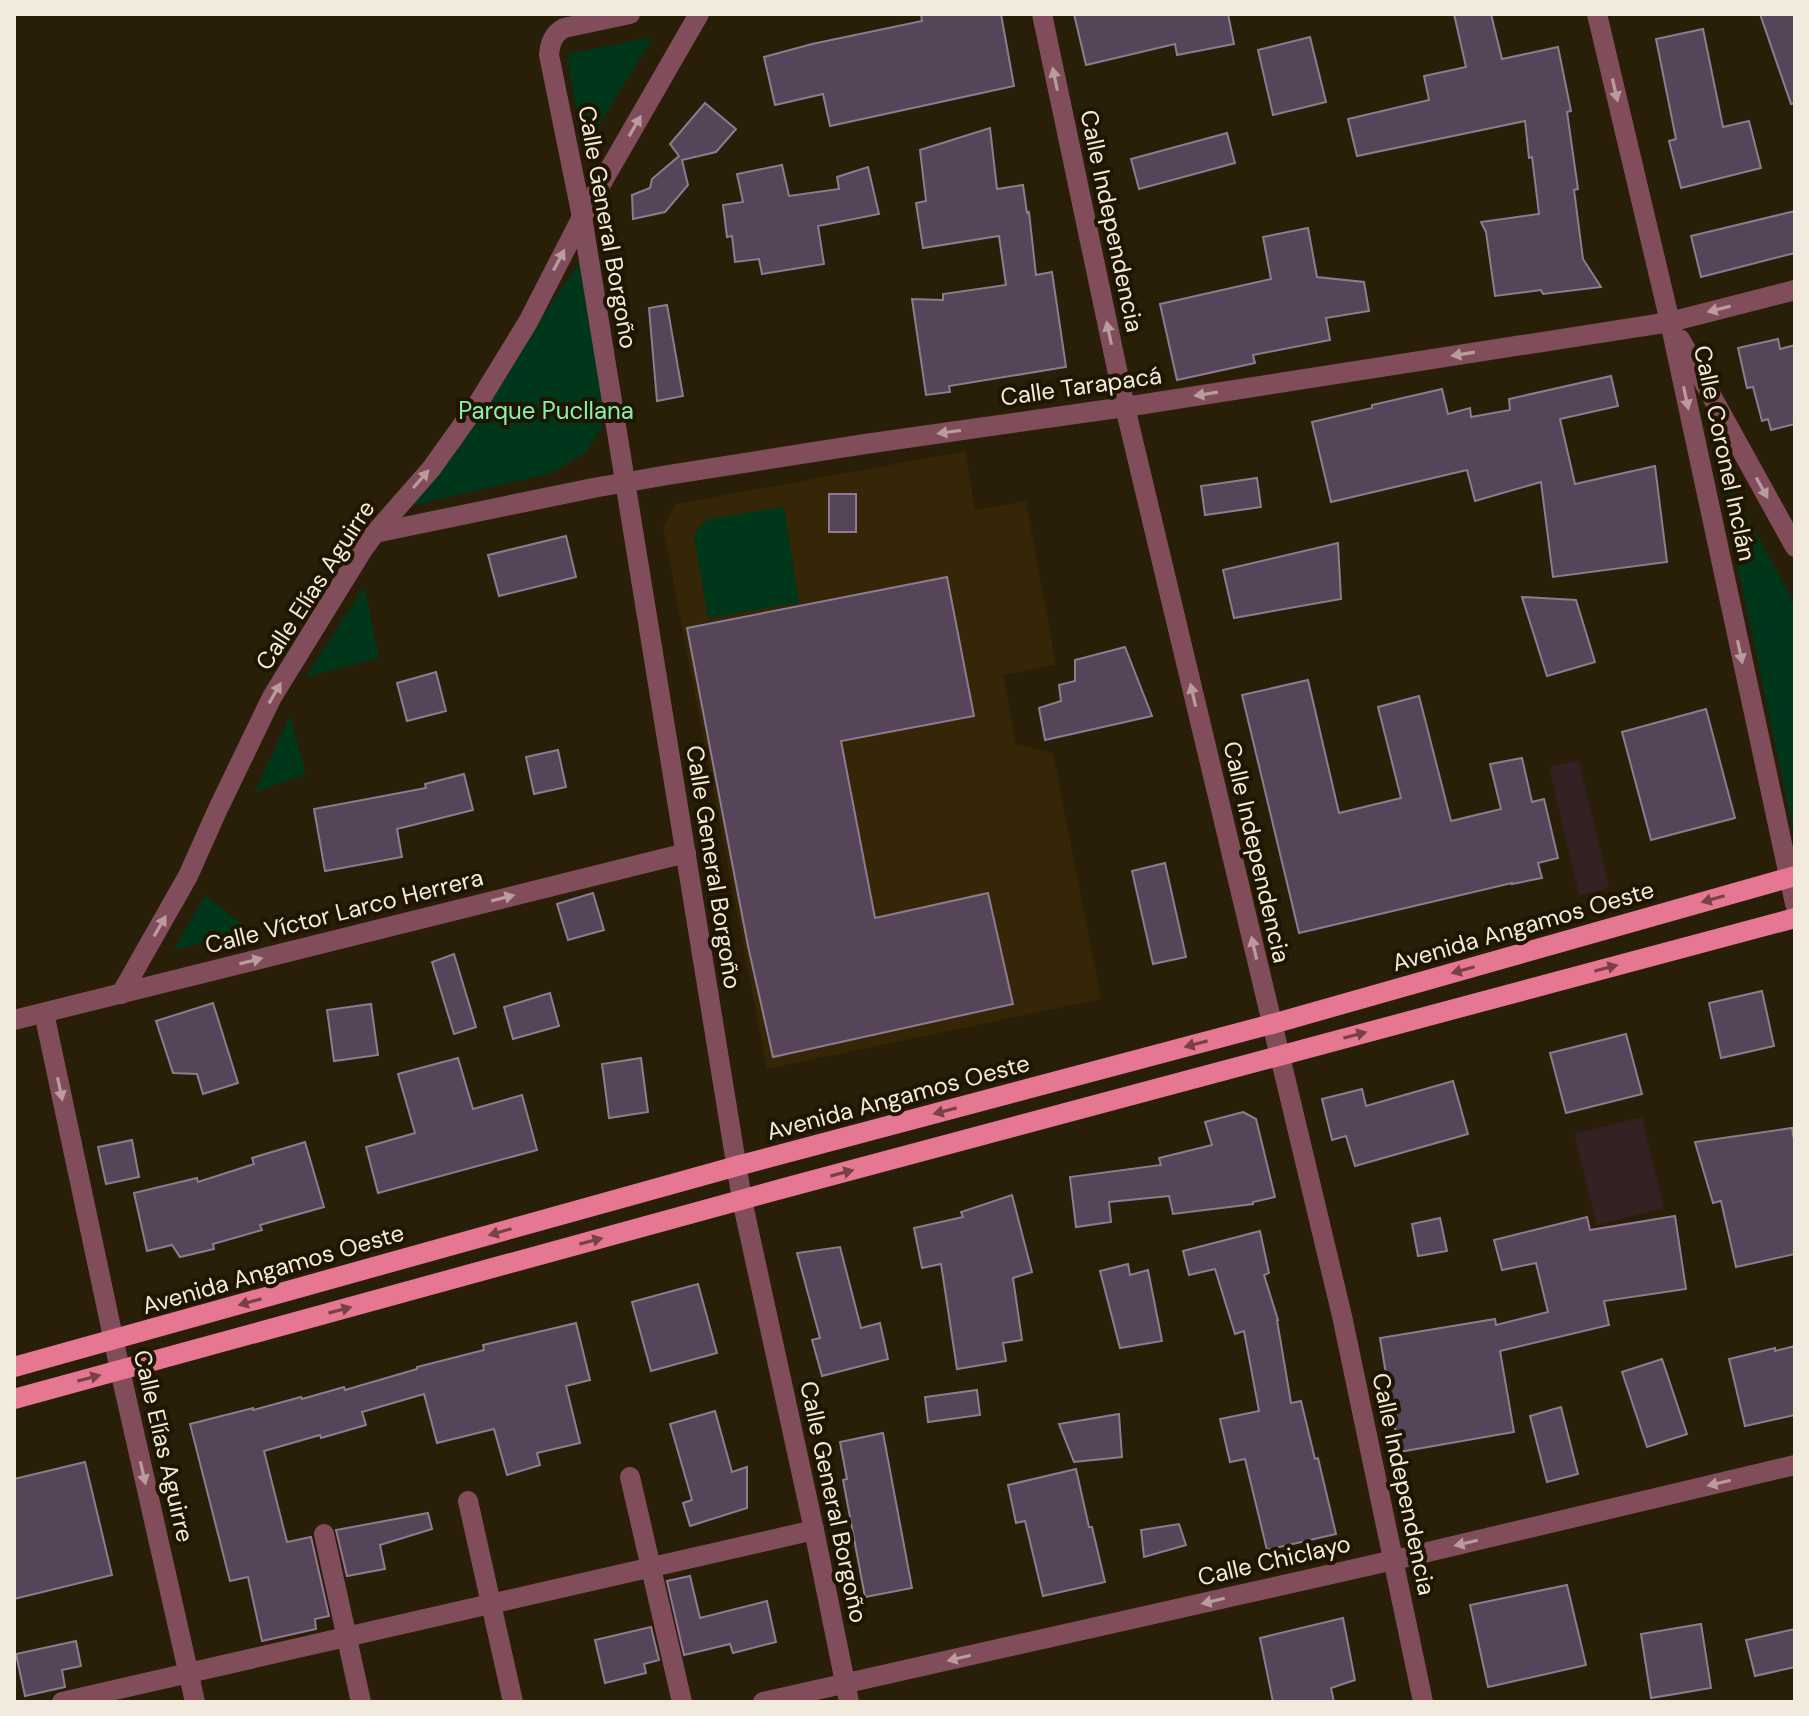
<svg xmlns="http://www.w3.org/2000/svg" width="1809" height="1716" viewBox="0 0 1809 1716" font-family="'DM Sans',sans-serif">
  <rect width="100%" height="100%" fill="#291e07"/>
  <g fill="#342124">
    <polygon points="1579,760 1609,888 1579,895 1549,767"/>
    <polygon points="1642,1117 1664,1208 1597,1225 1574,1134"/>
  </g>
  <polygon fill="#342607" points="965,451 975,510 1026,501 1056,665 1003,675 1016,744 1053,753 1101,999 767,1069 663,527 676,504"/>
  <g fill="#00371b">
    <polygon points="653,37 583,151 567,54"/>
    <polygon points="585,255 615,406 586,452 552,473 410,506"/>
    <polygon points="1716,462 1795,603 1795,828 1793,829"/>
    <polygon points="784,507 799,603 708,618 694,534 707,519"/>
    <polygon points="364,587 379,658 306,677"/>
    <polygon points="290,715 306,774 255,792"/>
    <polygon points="205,895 251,931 173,950"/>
  </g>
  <g fill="#564458" stroke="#8e7b90" stroke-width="2">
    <polygon points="921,14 1001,14 1014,86 830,126 823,94 775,105 764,57 812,44 922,21"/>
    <polygon points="1074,14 1228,14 1234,44 1177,55 1175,44 1086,65"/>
    <polygon points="1454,14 1491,14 1502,59 1558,47 1571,111 1567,112 1578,189 1574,190 1583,259 1601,287 1543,294 1541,290 1495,296 1486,232 1481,222 1539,214 1532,157 1529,158 1525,121 1357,156 1348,119 1429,100 1424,76 1466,67"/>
    <polygon points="1760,14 1795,14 1795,103 1791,104"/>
    <polygon points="1703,29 1723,127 1749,121 1761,168 1681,188 1669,141 1676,139 1656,39"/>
    <polygon points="1310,37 1326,102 1273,115 1258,50"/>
    <polygon points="705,103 736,129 716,152 682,160 688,185 665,212 633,219 632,195 650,188 652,179 679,156 670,144"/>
    <polygon points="990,128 997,189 1023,185 1027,213 1029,212 1036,275 1052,272 1066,367 949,386 950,392 926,395 912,299 943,300 943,294 1006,285 999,236 923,248 916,203 926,201 920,150"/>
    <polygon points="1227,133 1235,163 1139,189 1131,159"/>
    <polygon points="782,165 789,196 839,189 837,177 868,167 879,214 818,226 824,264 762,274 759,259 735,262 732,236 727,237 723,205 743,202 737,174"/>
    <polygon points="1795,211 1795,253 1701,277 1691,236"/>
    <polygon points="1308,228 1317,277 1364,282 1369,311 1326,318 1330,340 1253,355 1255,363 1177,380 1160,304 1271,279 1263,237"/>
    <polygon points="667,305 683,396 657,401 649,308"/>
    <polygon points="1778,339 1780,349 1795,345 1795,424 1771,430 1768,419 1762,421 1753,387 1747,388 1738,348"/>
    <polygon points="1611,376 1618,406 1560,419 1575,484 1655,466 1667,562 1553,577 1541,482 1475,501 1467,470 1331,502 1312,422 1372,408 1372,405 1442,389 1448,414 1470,408 1471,417 1510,410 1509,399"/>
    <polygon points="1257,478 1261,507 1205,515 1201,486"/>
    <rect x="829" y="494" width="27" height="38"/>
    <polygon points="566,536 576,577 499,596 488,555"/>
    <polygon points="1338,543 1341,599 1234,618 1223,570"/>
    <polygon points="947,577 974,716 841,741 875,918 988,893 1013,1004 773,1057 748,946 687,628"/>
    <polygon points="1522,597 1576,600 1595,662 1547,676"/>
    <polygon points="1125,647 1152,716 1045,740 1039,708 1061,701 1059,685 1075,681 1075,660"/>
    <polygon points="436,672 446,711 407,721 397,683"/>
    <polygon points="1308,680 1339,813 1401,798 1378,707 1419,696 1451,821 1501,809 1490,764 1522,758 1532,802 1544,799 1558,858 1538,863 1542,878 1512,884 1512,883 1299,933 1242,695"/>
    <polygon points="1706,709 1735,818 1651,840 1622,732"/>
    <polygon points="558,750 566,787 534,794 526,757"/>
    <polygon points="464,774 473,810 397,829 402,857 325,871 314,809 426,788 425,784"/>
    <polygon points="1165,863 1186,957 1153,964 1132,871"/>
    <polygon points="593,893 604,930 568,940 557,904"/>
    <polygon points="454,954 476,1027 454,1034 432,962"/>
    <polygon points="1762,991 1774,1046 1721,1058 1709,1003"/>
    <polygon points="550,993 559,1026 513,1039 504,1007"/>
    <polygon points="213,1003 238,1083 203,1094 197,1074 173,1073 156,1021"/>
    <polygon points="371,1004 378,1055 334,1061 327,1010"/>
    <polygon points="1626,1034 1642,1094 1566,1113 1550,1053"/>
    <polygon points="458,1058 473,1109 522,1095 537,1150 378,1193 366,1147 415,1133 398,1074"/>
    <polygon points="641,1058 648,1112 609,1118 602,1064"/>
    <polygon points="1453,1081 1468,1134 1355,1166 1346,1136 1332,1140 1322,1099 1362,1089 1366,1106"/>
    <polygon points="1243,1112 1256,1119 1275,1197 1253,1202 1253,1204 1173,1214 1169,1196 1109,1202 1111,1222 1076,1227 1070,1177 1161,1165 1159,1158 1212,1145 1205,1122"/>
    <polygon points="1792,1128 1795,1145 1795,1254 1736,1267 1721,1201 1713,1203 1695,1142"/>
    <polygon points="132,1140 139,1177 106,1184 98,1147"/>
    <polygon points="305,1142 324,1207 260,1225 262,1230 213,1244 214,1249 180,1257 172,1245 147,1251 134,1193 197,1178 198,1182 254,1164 252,1158"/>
    <polygon points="1012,1195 1032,1272 1013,1278 1022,1340 1003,1343 1006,1361 957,1369 941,1264 922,1268 914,1228 963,1217 961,1212"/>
    <polygon points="1675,1216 1686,1289 1604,1301 1609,1325 1500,1351 1514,1432 1399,1452 1380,1338 1495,1319 1496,1325 1548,1312 1536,1263 1502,1270 1494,1240 1587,1217 1590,1230"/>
    <polygon points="1440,1218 1447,1251 1418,1256 1412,1224"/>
    <polygon points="1260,1231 1269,1273 1264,1275 1278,1320 1277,1320 1291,1403 1301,1401 1315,1459 1318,1458 1336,1534 1267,1550 1245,1459 1230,1462 1220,1419 1259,1411 1244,1331 1235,1334 1215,1269 1189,1275 1183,1251"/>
    <polygon points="840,1247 861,1328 880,1323 888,1359 822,1376 812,1340 820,1338 797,1253"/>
    <polygon points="1128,1264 1130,1275 1148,1270 1162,1341 1120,1348 1100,1271"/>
    <polygon points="698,1284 717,1353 651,1371 632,1302"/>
    <polygon points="576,1323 590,1380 566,1386 580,1443 537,1453 540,1465 507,1475 494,1429 437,1443 424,1394 362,1412 366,1425 321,1438 320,1435 264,1451 287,1542 311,1537 329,1616 315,1619 316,1629 262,1641 248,1577 230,1581 190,1424 253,1408 253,1410 301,1397 302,1399 344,1387 345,1390 417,1369 417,1367 484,1350 483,1345"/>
    <polygon points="1795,1346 1795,1415 1745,1426 1729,1359 1775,1348 1775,1351"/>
    <polygon points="1662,1359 1687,1434 1647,1447 1622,1372"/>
    <polygon points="977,1390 980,1415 928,1422 925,1397"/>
    <polygon points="1561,1407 1578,1474 1547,1482 1530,1416"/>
    <polygon points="715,1411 732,1472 747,1467 747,1508 690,1526 683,1503 692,1500 670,1424"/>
    <polygon points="1119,1414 1122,1457 1074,1462 1059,1424"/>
    <polygon points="883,1433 912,1588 865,1597 843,1480 847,1479 840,1442"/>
    <polygon points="85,1462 112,1575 14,1599 14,1479"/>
    <polygon points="1076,1469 1089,1527 1092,1527 1105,1582 1043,1596 1025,1521 1016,1523 1008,1485"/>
    <polygon points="428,1513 432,1529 380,1545 385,1569 347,1576 336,1530"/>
    <polygon points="1179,1524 1186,1545 1144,1557 1141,1530"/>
    <polygon points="690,1576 700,1618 767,1601 776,1642 733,1653 730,1644 684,1655 667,1581"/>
    <polygon points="1567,1585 1586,1665 1488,1687 1470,1605"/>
    <polygon points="1343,1618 1355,1680 1331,1688 1334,1702 1273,1702 1260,1638"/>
    <polygon points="1701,1624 1711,1688 1651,1698 1641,1634"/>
    <polygon points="651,1627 659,1660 644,1664 646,1673 605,1683 595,1640"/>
    <polygon points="1795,1629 1795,1667 1755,1676 1746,1640"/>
    <polygon points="76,1641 81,1666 62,1670 65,1687 25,1696 16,1654"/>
  </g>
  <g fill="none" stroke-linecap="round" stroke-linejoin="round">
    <g stroke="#824d5a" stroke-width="20">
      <polyline points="630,1477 682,1702"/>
      <polyline points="468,1501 513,1702"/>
      <polyline points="324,1534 361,1702"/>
      <polyline points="62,1702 814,1530"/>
    </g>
    <g stroke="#824d5a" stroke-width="20">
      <path d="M630,14L564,28C553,34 550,43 549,55L582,217L742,1200L814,1530L849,1702"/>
      <polyline points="1042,14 1125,407 1342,1316 1423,1702"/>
      <polyline points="1597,14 1670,322 1795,904"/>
      <polyline points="1680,339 1795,547"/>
      <polyline points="375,533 593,488 668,475 865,444 1125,407 1670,322 1795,290"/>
      <polyline points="121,994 188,876 217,811 272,697 362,551 375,533 431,469 479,402 528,322 582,217 699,14"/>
      <polyline points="44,1013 120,1370 195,1702"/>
      <polyline points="14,1020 686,853"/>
      <polyline points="763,1702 1394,1560 1795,1465"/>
    </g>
    <g stroke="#e57793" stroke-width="20">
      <polyline points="14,1367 737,1166 1272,1024 1795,876"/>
      <polyline points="14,1399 792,1186 1795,918"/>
    </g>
  </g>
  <defs><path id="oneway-solid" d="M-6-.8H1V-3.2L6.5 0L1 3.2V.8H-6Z" transform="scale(2)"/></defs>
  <g fill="#ba9c9c">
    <use href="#oneway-solid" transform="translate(1055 79) rotate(-102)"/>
    <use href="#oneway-solid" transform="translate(1615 90) rotate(77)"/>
    <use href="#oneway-solid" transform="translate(635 126) rotate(-60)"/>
    <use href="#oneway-solid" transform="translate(559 260) rotate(-62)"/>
    <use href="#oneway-solid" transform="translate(1719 309) rotate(166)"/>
    <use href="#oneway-solid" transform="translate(1109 333) rotate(-102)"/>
    <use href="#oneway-solid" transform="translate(1463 354) rotate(171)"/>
    <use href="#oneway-solid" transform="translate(1206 394) rotate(171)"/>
    <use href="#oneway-solid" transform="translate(1686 398) rotate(78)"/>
    <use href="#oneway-solid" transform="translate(949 432) rotate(172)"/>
    <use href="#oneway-solid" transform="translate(421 479) rotate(-49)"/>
    <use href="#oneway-solid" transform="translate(1762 488) rotate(61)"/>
    <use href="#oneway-solid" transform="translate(1740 652) rotate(78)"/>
    <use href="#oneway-solid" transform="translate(275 693) rotate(-60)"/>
    <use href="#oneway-solid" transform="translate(1193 695) rotate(-103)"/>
    <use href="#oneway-solid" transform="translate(503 898) rotate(-14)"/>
    <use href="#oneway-solid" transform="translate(160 926) rotate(-60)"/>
    <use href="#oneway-solid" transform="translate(1254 948) rotate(-103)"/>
    <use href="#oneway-solid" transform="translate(251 961) rotate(-14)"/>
    <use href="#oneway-solid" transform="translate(60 1089) rotate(78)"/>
    <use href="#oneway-solid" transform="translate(143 1473) rotate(77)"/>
    <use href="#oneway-solid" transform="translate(1719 1483) rotate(167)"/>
    <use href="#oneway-solid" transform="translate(1466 1543) rotate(167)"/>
    <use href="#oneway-solid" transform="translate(1213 1601) rotate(167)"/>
    <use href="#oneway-solid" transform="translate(959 1658) rotate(167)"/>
  </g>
  <g fill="#784143">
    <use href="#oneway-solid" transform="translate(1713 899) rotate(164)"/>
    <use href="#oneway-solid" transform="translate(1606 968) rotate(-15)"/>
    <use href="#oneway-solid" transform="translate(1463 970) rotate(164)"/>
    <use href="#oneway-solid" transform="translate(1355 1035) rotate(-15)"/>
    <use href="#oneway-solid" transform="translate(1196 1044) rotate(165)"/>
    <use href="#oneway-solid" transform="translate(945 1111) rotate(165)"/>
    <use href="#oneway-solid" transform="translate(842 1173) rotate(-15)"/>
    <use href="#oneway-solid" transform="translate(500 1232) rotate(164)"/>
    <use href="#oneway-solid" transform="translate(591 1241) rotate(-15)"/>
    <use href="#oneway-solid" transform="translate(250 1302) rotate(164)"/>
    <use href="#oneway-solid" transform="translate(340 1310) rotate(-15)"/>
    <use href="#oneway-solid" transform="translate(89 1378) rotate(-15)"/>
  </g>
  <g text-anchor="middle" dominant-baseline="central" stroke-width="8" stroke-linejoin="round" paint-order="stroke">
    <g font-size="24" fill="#f2ebdd" stroke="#1f1501">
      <text transform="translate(1112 221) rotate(78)">Calle Independencia</text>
      <text transform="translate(608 227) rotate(80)">Calle General Borgoño</text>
      <text transform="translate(1081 386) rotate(-8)">Calle Tarapacá</text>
      <text transform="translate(1725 453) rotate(78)">Calle Coronel Inclán</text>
      <text transform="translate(315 585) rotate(-57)">Calle Elías Aguirre</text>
      <text transform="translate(1257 852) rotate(77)">Calle Independencia</text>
      <text transform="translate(714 867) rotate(81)">Calle General Borgoño</text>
      <text transform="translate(344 911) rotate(-14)">Calle Víctor Larco Herrera</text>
      <text transform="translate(1523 926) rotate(-16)">Avenida Angamos Oeste</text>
      <text transform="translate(898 1097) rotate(-15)">Avenida Angamos Oeste</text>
      <text transform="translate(273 1269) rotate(-16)">Avenida Angamos Oeste</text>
      <text transform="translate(164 1446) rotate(77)">Calle Elías Aguirre</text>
      <text transform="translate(1404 1484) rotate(78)">Calle Independencia</text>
      <text transform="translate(834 1502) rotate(78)">Calle General Borgoño</text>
      <text transform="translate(1274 1560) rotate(-13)">Calle Chiclayo</text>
    </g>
    <g font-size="24" fill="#89f0af" stroke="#1f1501">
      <text x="546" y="410">Parque Pucllana</text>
    </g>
  </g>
  <rect width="1809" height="1716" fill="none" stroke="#f2ebdd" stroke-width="32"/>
</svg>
